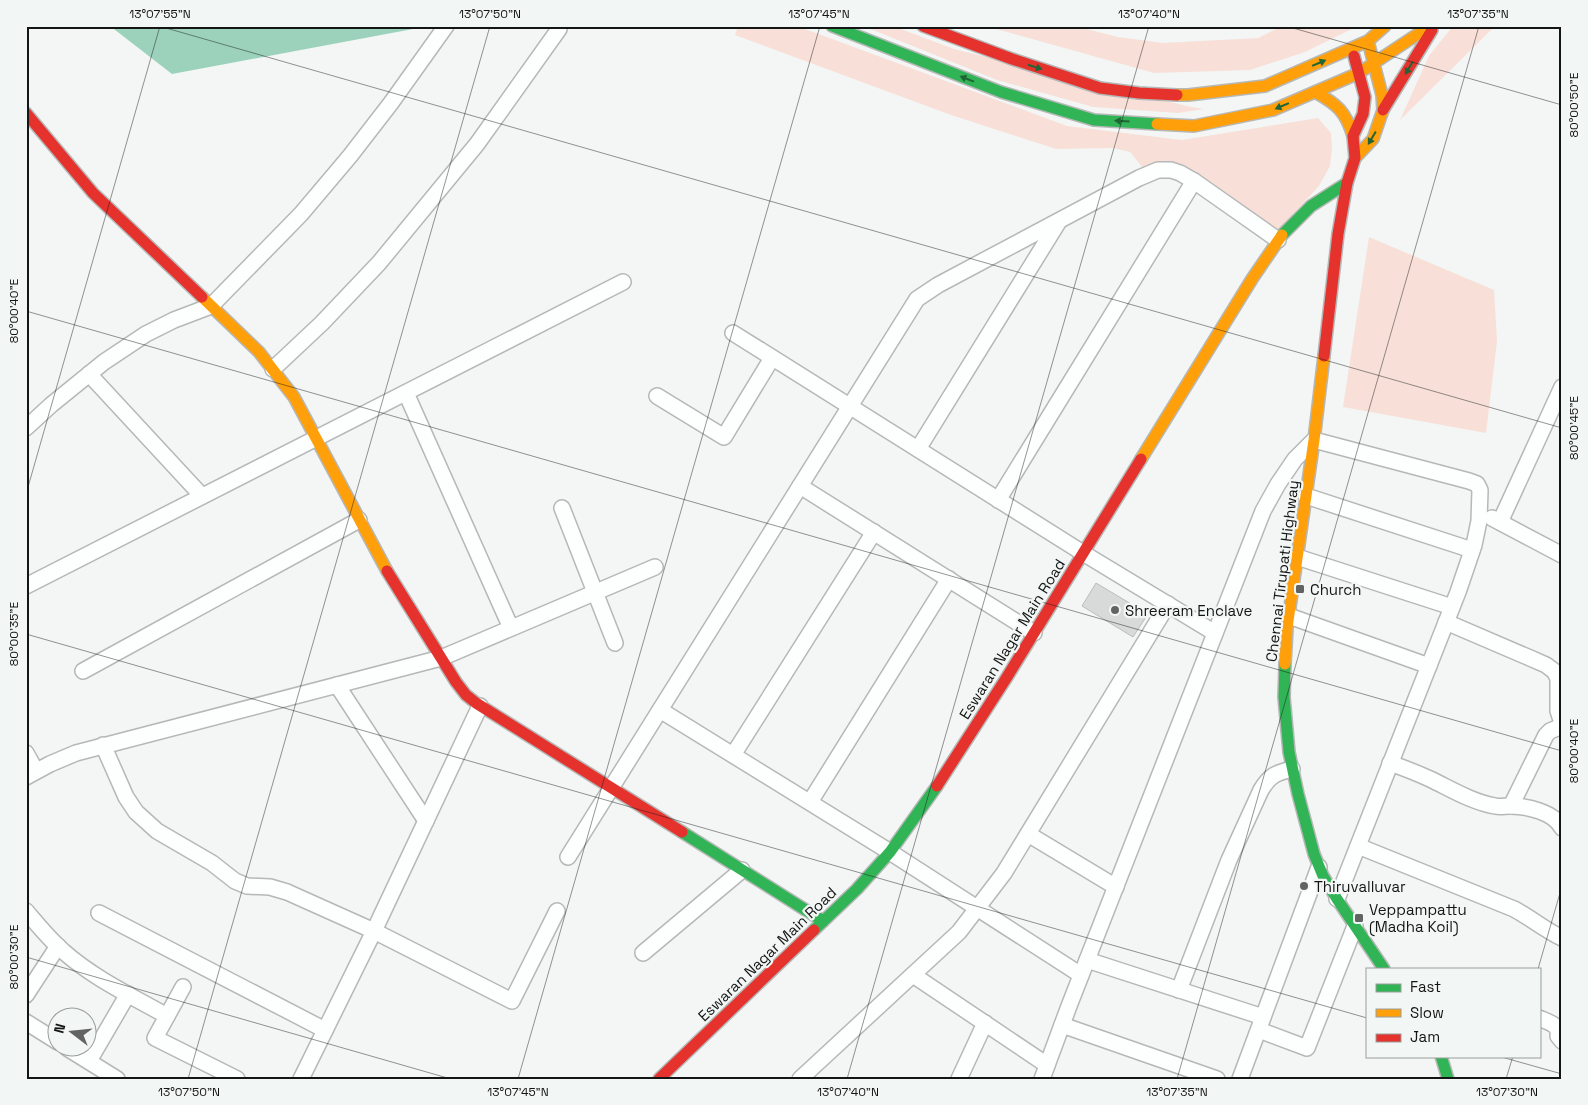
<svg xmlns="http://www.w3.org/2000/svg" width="1588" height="1105" viewBox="0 0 1588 1105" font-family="'Space Grotesk',sans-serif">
  <rect width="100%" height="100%" fill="#f3f6f5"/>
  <g fill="#f8e0d8">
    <path d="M738,26H797L1067,126L1182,140L1318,118L1331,133L1332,148L1330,166L1319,186L1278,230L1194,173C1170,161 1168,163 1142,167L1130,152L1113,148L1056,149L951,115L735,35Z"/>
    <polygon points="863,26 893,26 954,49 1191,107 1204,109 1178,113 1093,107 997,80"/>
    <polygon points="986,26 1075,26 1118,37 1163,43 1258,38 1282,26 1358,26 1305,52 1250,70 1154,73"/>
    <polygon points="1453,26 1495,26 1400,120 1429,56"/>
    <polygon points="1369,237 1494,290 1497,341 1486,433 1343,407"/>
  </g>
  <polygon fill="#9cd2bc" points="110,26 429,26 172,74"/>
  <polygon fill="#d8dad9" stroke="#babdbc" points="1096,583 1148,614 1133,637 1082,606"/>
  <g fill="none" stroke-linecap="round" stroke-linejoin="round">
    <g stroke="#b6b8b7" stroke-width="18">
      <g id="street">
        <polyline points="733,333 1083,553 1215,633"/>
        <polyline points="273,369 322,323 379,263 477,144 559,29"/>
        <polyline points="89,374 202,496"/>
        <polyline points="406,393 511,628"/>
        <polyline points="657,396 724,437 772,358"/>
        <polyline points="26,428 51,405 104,362 146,334 174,320 211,306 301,214 350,156 391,103 446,26"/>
        <polyline points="918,449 1059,221"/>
        <polyline points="800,486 1034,633"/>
        <polyline points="1306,496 1472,550"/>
        <polyline points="998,500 1194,181"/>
        <polyline points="562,508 615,643"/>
        <polyline points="1492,518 1562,555"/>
        <polyline points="1500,522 1562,387"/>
        <polyline points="1297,557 1452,607"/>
        <polyline points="26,586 623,282"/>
        <polyline points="1289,616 1429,666"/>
        <polyline points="1446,622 1530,658 1546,665 1554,671 1558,678 1558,711 1562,723"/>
        <polyline points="83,671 359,520"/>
        <polyline points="337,685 426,821"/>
        <polyline points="660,710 890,852 1081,975"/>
        <polyline points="103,745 126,797 136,812 157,831 212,863 235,881 247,886 270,887 287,892 374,931 512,1001 557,911"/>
        <polyline points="26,753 36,771"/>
        <polyline points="733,755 874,532"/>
        <path d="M1390,763C1404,768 1417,773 1430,779C1451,789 1472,802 1495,806C1500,807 1505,806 1510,806C1527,806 1554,812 1562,828"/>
        <polyline points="26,777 50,764 76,753 441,658 655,567"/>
        <polyline points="810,802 949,579"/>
        <polyline points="1511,806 1546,735 1550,731 1562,726"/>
        <polyline points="1028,834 1116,887"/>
        <path d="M1358,846L1514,909C1531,918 1545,930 1562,938"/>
        <polyline points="568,857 917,299 938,285 1139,178 1158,170 1171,170 1180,173 1194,181 1278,240"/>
        <path d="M26,911C38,925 49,939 63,951C93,978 132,996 167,1016"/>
        <polyline points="99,913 325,1030"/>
        <polyline points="643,953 742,870"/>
        <polyline points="1087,960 1263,1017"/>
        <polyline points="913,975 1047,1065"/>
        <polyline points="183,987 155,1038 237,1079"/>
        <path d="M1179,990L1229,860L1261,790C1270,775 1276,773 1292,769"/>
        <polyline points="26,995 58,946"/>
        <path d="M1539,1018C1548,1022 1561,1025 1558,1036L1562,1041"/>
        <polyline points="26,1022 58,1042"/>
        <polyline points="1062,1025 1217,1079"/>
        <polyline points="1259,1030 1307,1048 1355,926"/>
        <polyline points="67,1048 117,1079"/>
        <polyline points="89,1061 128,994"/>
        <polyline points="301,1079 374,931 480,706"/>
        <polyline points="800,1079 959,932 1004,873 1168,604"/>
        <polyline points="959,1079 985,1023"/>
        <polyline points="1042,1079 1069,1006 1263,511 1278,484 1295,459 1314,440 1469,481 1477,484 1480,490 1479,521 1474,545 1458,592 1337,899"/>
        <polyline points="1240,1079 1319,867"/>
      </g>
    </g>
    <g stroke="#b6b8b7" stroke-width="14">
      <g id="fast">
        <polyline points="832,26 1001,92 1094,120 1157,124"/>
        <polyline points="1282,235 1311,206 1347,183"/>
        <polyline points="1285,664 1284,697 1289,752 1298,794 1314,854 1323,876 1337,899 1384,969"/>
        <polyline points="682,832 823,921"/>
        <polyline points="814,930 857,889 890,852 937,786"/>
        <polyline points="1441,1056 1448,1079"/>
      </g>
    </g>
    <g stroke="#b6b8b7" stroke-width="14">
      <g id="slow">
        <path d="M1315,92C1337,104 1346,112 1353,136"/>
        <polyline points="1177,95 1188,95 1265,86 1368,41 1385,26"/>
        <polyline points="1157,124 1194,126 1273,110 1359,73 1430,26"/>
        <polyline points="1355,158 1373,139 1383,110 1382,95 1369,45"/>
        <polyline points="202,297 259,352 294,397 387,571"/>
        <polyline points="1141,459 1252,279 1282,235"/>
        <polyline points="1285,664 1287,628 1314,440 1324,356"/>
      </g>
    </g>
    <g stroke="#b6b8b7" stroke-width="14">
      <g id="jam">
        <polyline points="923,26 1012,59 1100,88 1139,93 1177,95"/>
        <polyline points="1383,110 1432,30"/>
        <polyline points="26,113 93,193 202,297"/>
        <polyline points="1324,356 1338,234 1347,183 1355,158 1353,136 1363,114 1365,97 1354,56"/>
        <polyline points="387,571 456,682 466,695 476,703 682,832"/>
        <polyline points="937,786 1007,677 1141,459"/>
        <polyline points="659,1079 814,930"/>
      </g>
    </g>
    <use href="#street" stroke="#fdfefe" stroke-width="15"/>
    <use href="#fast" stroke="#30b455" stroke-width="11"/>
    <use href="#slow" stroke="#ff9f0a" stroke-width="11"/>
    <use href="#jam" stroke="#e5322d" stroke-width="11"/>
  </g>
  <defs><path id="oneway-solid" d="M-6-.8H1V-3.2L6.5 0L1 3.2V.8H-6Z" transform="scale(1.25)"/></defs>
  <g fill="#226535">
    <use href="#oneway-solid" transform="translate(1319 63) rotate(-23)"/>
    <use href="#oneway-solid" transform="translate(1035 67) rotate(18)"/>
    <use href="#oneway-solid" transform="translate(1409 68) rotate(121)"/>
    <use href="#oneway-solid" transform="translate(967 79) rotate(-159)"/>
    <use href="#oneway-solid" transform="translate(1282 106) rotate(157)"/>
    <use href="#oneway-solid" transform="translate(1122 121) rotate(-176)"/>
    <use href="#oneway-solid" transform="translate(1372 138) rotate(121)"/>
  </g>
  <path fill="none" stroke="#141615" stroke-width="1" stroke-opacity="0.45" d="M159,26L1562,428M1286,26L1562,105M26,311L1562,751M26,494L160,26M26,634L1367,1018M26,957L451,1079M1538,969L1562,886M1498,1056L1562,1074M188,1079L490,26M518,1079L820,26M847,1079L1149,26M1177,1079L1479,26M1506,1079L1513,1056"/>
  <g fill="#626463" stroke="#f2f7f5" stroke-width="2">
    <rect x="1295" y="584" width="10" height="10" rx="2.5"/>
    <circle cx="1115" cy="610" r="5"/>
    <circle cx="1304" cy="886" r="5"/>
    <rect x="1354" y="913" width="10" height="10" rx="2.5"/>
  </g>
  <g text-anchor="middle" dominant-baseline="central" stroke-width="4.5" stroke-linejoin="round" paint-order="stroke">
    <g font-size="15" fill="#141615" stroke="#f2f7f5">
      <text transform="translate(1282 571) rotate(-83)">Chennai Tirupati Highway</text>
      <text transform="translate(1012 639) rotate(-58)">Eswaran Nagar Main Road</text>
      <text transform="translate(767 954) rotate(-44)">Eswaran Nagar Main Road</text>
    </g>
    <g font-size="15" fill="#141615" stroke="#f2f7f5" text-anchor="start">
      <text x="1310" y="589">Church</text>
      <text x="1125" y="610">Shreeram Enclave</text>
      <text x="1314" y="886">Thiruvalluvar</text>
      <text x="1369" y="909">Veppampattu<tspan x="1369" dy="17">(Madha Koil)</tspan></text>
    </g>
  </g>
  <rect width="1588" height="1105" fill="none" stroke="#f2f7f5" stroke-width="55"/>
  <rect x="1366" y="968" width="175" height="90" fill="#f2f7f5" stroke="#999d9b"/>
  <rect x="1376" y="984" width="25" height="8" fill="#30b455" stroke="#999d9b"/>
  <text x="1410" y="992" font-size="15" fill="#141615">Fast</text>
  <rect x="1376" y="1009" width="25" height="8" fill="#ff9f0a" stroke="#999d9b"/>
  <text x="1410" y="1018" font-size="15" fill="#141615">Slow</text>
  <rect x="1376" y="1034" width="25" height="8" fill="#e5322d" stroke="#999d9b"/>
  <text x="1410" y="1042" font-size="15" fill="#141615">Jam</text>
  <g transform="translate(72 1032) rotate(286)"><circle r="24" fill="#f2f7f5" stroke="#999d9b"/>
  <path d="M0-4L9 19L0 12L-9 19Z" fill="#626463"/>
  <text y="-8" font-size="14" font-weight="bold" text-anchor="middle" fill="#141615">N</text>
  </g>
  <rect x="28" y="28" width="1532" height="1050" fill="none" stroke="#141615" stroke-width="2"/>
  <g font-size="12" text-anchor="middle" fill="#141615">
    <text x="160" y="18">13°07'55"N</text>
    <text x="490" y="18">13°07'50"N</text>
    <text x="819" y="18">13°07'45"N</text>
    <text x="1149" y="18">13°07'40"N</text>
    <text x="1478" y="18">13°07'35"N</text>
    <text transform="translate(1574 105) rotate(-90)" y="4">80°00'50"E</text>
    <text transform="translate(14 311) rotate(-90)" y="4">80°00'40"E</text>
    <text transform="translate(1574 428) rotate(-90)" y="4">80°00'45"E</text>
    <text transform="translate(14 634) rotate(-90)" y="4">80°00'35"E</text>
    <text transform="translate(1574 751) rotate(-90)" y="4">80°00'40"E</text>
    <text transform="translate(14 957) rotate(-90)" y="4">80°00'30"E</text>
    <text x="189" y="1096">13°07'50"N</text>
    <text x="518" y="1096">13°07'45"N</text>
    <text x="848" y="1096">13°07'40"N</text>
    <text x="1177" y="1096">13°07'35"N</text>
    <text x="1507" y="1096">13°07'30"N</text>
  </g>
</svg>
